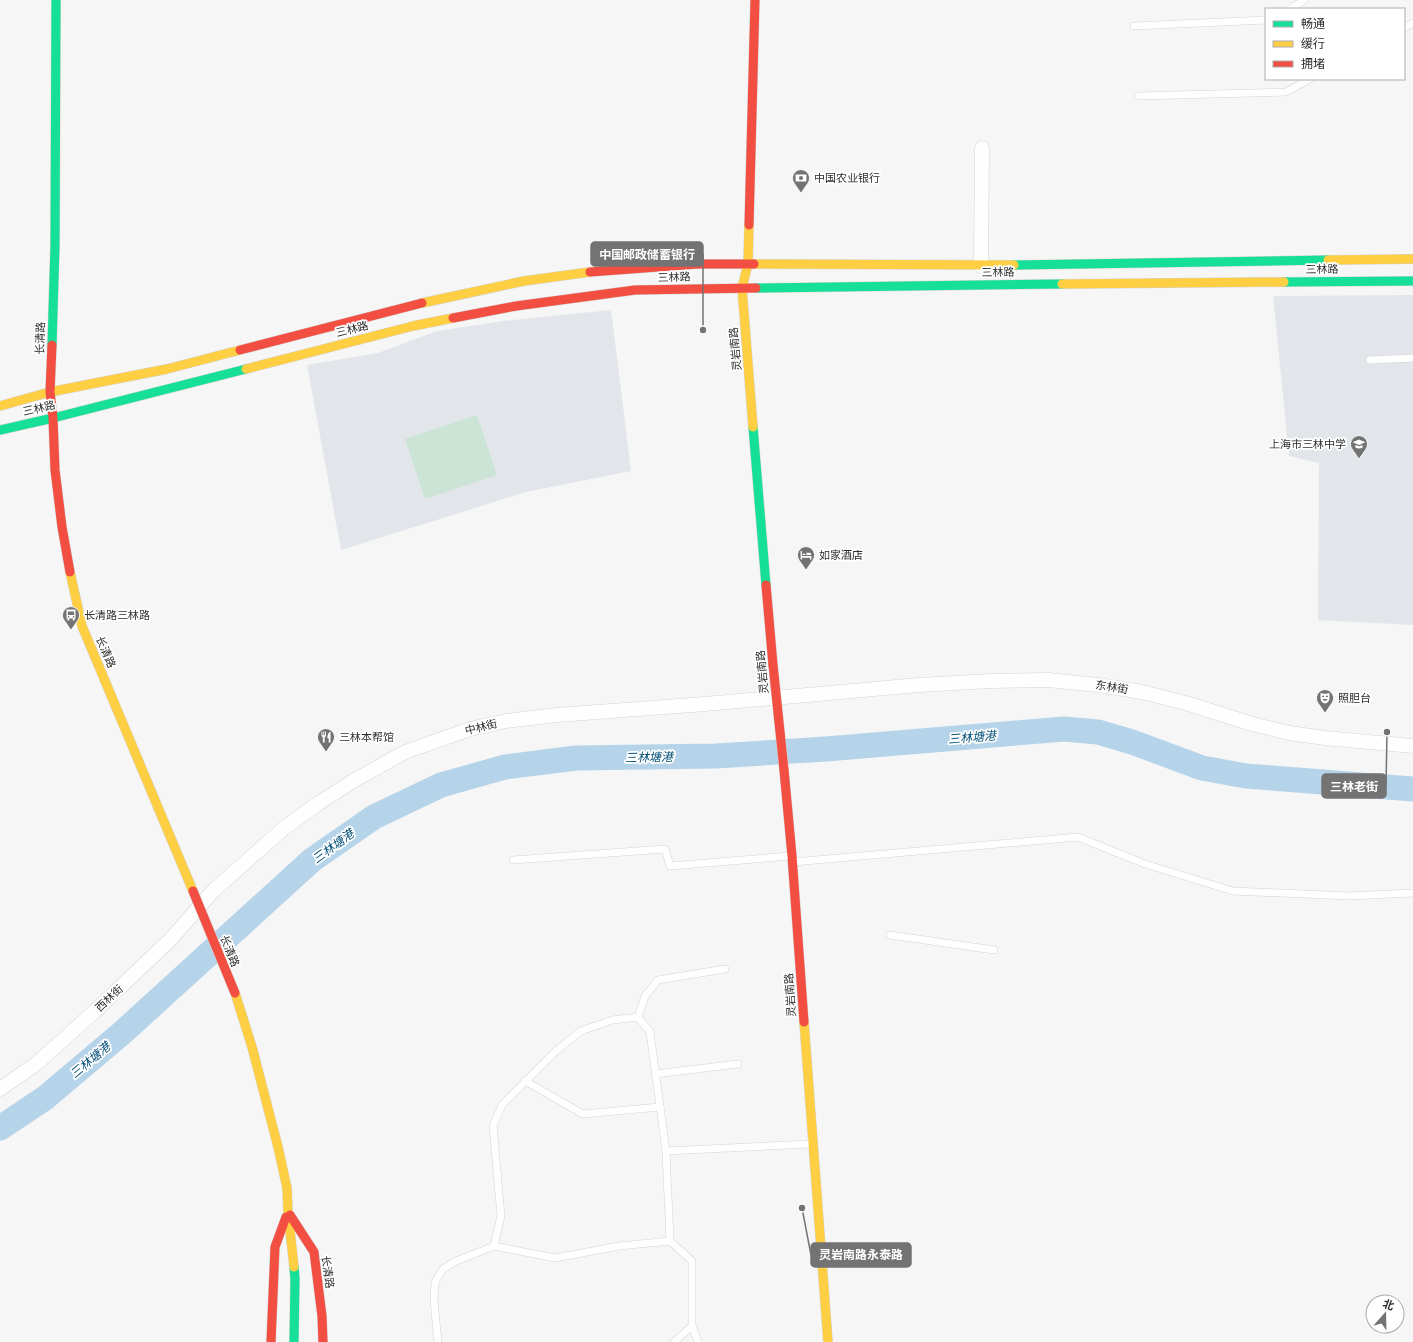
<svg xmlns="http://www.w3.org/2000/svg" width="1413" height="1342" viewBox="0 0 1413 1342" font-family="Mulish,'Noto Sans SC',sans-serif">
  <rect width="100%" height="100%" fill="#f6f6f7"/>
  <g fill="#e2e6ea">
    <polygon points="1413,295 1413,625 1318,620 1319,463 1289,456 1273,296"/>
    <polygon points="611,310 631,471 526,492 341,550 307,365 378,353 437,331 503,321"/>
  </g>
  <polygon fill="#cce4d6" points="477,415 497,475 425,499 405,439"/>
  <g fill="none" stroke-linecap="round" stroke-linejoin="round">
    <polyline stroke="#b6d4e9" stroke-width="25" points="0,1128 45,1098 122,1033 312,860 374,817 441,785 505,767 576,758 716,756 826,749 1064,729 1098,732 1132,742 1202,768 1246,776 1413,789"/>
    <g stroke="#d4d4d4" stroke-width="8">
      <g id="lane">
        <polyline points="1290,9 1304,0"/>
        <polyline points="1134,26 1266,20"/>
        <polyline points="1404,28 1413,23"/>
        <polyline points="1138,96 1286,92 1310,79"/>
        <polyline points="1370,360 1413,358"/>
        <polyline points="513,860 665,849 670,866 790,856"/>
        <polyline points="793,862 1078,837 1145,864 1233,891 1349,896 1413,893"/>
        <polyline points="890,935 994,950"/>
        <polyline points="638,1017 650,1032 666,1151 670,1241 692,1261 692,1326 698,1342"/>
        <polyline points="655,1074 738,1064"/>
        <polyline points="525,1081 583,1114 660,1107"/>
        <polyline points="666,1151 810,1144"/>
        <polyline points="494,1246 501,1216 493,1126 502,1105 556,1051 581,1031 612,1020 638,1017 645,996 658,980 725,969"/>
        <polyline points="438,1342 434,1301 435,1282 443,1269 456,1261 494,1246 555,1258 619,1246 670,1241"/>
        <polyline points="674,1342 692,1326"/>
      </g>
    </g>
    <g stroke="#d4d4d4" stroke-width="15">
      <g id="street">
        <polyline points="981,266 982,148"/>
        <polyline points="0,1089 36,1064 94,1012 171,939 212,892 283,829 316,805 353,781 405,752 470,729 506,721 557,715 705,704 919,685 991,681 1048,680 1098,685 1142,692 1189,704 1252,724 1289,733 1325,738 1413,746"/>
      </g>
    </g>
    <g stroke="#d4d4d4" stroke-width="10">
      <g id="fast">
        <polyline points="1014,265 1328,260"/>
        <polyline points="1284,282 1413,281"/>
        <polyline points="756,288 1062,284"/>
        <polyline points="52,345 55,246 56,0"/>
        <polyline points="753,427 766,585"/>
        <polyline points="0,430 53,418 246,369"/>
        <polyline points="294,1267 295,1279 294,1342"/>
      </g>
    </g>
    <g stroke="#d4d4d4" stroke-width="10">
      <g id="slow">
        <polyline points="749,225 748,264 742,288 753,427"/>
        <polyline points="1328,260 1413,259"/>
        <polyline points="754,264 1014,265"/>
        <polyline points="1062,284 1284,282"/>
        <polyline points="422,303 524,281 590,272"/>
        <polyline points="246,369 413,326 453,318"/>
        <polyline points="0,406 50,392 167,369 240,350"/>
        <polyline points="70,572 82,626 193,891"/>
        <polyline points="235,993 252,1047 278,1147 287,1188 288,1212 294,1267"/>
        <polyline points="804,1022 828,1342"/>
      </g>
    </g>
    <g stroke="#d4d4d4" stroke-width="10">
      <g id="jam">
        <polyline points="749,225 755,0"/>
        <polyline points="590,272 698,264 754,264"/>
        <polyline points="453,318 516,306 635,290 756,288"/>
        <polyline points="52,345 50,392 53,418 55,470 62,527 70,572"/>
        <polyline points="240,350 422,303"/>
        <polyline points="766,585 773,665"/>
        <polyline points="784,770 792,856 804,1022"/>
        <polyline points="290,1215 314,1252 322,1316 323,1342"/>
        <polyline points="271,1342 275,1247 286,1217"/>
      </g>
    </g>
    <use href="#lane" stroke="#fefefe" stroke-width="7"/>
    <use href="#street" stroke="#fefefe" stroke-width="14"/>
    <use href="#fast" stroke="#16e098" stroke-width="9"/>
    <use href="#slow" stroke="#ffcf43" stroke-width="9"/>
    <use href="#jam" stroke="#f24e42" stroke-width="9"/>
    <g stroke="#d4d4d4" stroke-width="10" stroke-linecap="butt">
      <g id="jam-bridge">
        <polyline points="773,665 784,770"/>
        <polyline points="193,891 235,993"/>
      </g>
    </g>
    <use href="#jam-bridge" stroke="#f24e42" stroke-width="9"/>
  </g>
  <defs>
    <g id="bank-pin" transform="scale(0.9)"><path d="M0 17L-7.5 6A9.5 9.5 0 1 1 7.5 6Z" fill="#737374" stroke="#fff"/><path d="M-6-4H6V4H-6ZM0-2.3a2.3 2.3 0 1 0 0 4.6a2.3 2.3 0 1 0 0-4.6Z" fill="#fff"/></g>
    <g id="school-pin" transform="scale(0.9)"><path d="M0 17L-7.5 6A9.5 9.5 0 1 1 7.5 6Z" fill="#737374" stroke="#fff"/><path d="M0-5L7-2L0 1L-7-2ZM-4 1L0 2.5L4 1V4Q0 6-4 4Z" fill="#fff"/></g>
    <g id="hotel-pin" transform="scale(0.9)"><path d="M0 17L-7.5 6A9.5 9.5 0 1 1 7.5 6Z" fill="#737374" stroke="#fff"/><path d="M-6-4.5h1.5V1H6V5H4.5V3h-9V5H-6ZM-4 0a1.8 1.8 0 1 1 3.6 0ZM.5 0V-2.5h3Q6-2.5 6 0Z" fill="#fff"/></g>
    <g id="bus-pin" transform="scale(0.9)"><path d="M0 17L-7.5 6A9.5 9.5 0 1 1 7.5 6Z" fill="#737374" stroke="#fff"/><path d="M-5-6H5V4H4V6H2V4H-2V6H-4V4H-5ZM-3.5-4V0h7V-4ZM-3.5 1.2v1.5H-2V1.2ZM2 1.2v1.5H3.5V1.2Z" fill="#fff"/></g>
    <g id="theatre-pin" transform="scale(0.9)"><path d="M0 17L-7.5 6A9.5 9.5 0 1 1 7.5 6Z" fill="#737374" stroke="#fff"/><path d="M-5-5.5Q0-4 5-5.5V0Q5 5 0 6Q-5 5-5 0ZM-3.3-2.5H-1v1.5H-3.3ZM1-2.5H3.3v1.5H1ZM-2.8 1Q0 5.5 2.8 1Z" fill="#fff"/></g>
    <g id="restaurant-pin" transform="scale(0.9)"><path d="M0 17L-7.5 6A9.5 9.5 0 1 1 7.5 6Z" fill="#737374" stroke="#fff"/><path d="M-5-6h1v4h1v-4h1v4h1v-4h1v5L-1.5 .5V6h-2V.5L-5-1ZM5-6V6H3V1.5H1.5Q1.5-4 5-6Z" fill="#fff"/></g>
  </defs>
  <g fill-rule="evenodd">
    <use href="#bank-pin" x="801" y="178"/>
    <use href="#school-pin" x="1359" y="444"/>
    <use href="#hotel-pin" x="806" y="555"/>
    <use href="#bus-pin" x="71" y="615"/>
    <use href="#theatre-pin" x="1325" y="698"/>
    <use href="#restaurant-pin" x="326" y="737"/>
  </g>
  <g text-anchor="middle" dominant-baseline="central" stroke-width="3.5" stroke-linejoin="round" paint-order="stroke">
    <g font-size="11" fill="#2c2d2d" stroke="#fff" text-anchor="start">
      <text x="814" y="178">中国农业银行</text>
      <text x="1346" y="444" text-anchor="end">上海市三林中学</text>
      <text x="819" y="555">如家酒店</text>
      <text x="84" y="615">长清路三林路</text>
      <text x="1338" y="698">照胆台</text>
      <text x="339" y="737">三林本帮馆</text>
    </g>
    <g font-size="11" fill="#2c2d2d" stroke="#fff">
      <text transform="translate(1322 269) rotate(-1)">三林路</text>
      <text transform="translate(998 272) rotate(-1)">三林路</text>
      <text transform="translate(674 277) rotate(-2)">三林路</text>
      <text transform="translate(352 329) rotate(-14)">三林路</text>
      <text transform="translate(40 338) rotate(-88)">长清路</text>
      <text transform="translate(735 349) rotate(-95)">灵岩南路</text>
      <text transform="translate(39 408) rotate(-13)">三林路</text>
      <text transform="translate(106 652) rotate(67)">长清路</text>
      <text transform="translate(762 672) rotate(-95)">灵岩南路</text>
      <text transform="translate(1112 687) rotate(9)">东林街</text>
      <text transform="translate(481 727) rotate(-14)">中林街</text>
      <text transform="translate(230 951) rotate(68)">长清路</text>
      <text transform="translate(790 995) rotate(-94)">灵岩南路</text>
      <text transform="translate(109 998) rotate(-43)">西林街</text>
      <text transform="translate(328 1272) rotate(82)">长清路</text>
    </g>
    <g font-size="12" font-style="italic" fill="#065279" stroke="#fff">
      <text transform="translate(972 737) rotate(-5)">三林塘港</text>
      <text transform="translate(649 757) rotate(-1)">三林塘港</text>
      <text transform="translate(333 846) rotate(-36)">三林塘港</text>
      <text transform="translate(90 1060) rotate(-40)">三林塘港</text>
    </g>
  </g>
  <path fill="none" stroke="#737374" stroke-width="1.5" d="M703 330L703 254M1387 732L1386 786M802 1208L811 1255"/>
  <g fill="#737374" stroke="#fff" stroke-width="1.5">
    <circle cx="703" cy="330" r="4"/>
    <circle cx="1387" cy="732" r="4"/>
    <circle cx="802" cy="1208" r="4"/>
  </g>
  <g fill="#737374" stroke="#737374" stroke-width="1.5">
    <rect x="591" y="242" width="112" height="24" rx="4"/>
    <rect x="1322" y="774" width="64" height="24" rx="4"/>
    <rect x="811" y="1243" width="100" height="24" rx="4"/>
  </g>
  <g font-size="12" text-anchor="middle" font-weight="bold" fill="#fff">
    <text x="647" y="259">中国邮政储蓄银行</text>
    <text x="1354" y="791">三林老街</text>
    <text x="861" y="1259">灵岩南路永泰路</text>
  </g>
  <rect x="1265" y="8" width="140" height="72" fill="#ffffff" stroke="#ababab"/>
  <rect x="1273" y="21" width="20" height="6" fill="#16e098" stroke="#ababab"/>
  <text x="1301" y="28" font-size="12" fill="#2c2d2d">畅通</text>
  <rect x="1273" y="41" width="20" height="6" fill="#ffcf43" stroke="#ababab"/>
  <text x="1301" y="48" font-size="12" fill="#2c2d2d">缓行</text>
  <rect x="1273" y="61" width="20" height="6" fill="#f24e42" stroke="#ababab"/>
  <text x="1301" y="68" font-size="12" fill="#2c2d2d">拥堵</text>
  <g transform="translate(1385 1314) rotate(20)"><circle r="19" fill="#ffffff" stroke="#ababab"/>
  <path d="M0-3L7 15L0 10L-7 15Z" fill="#737374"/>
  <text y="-6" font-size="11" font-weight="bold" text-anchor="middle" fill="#2c2d2d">北</text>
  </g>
</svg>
